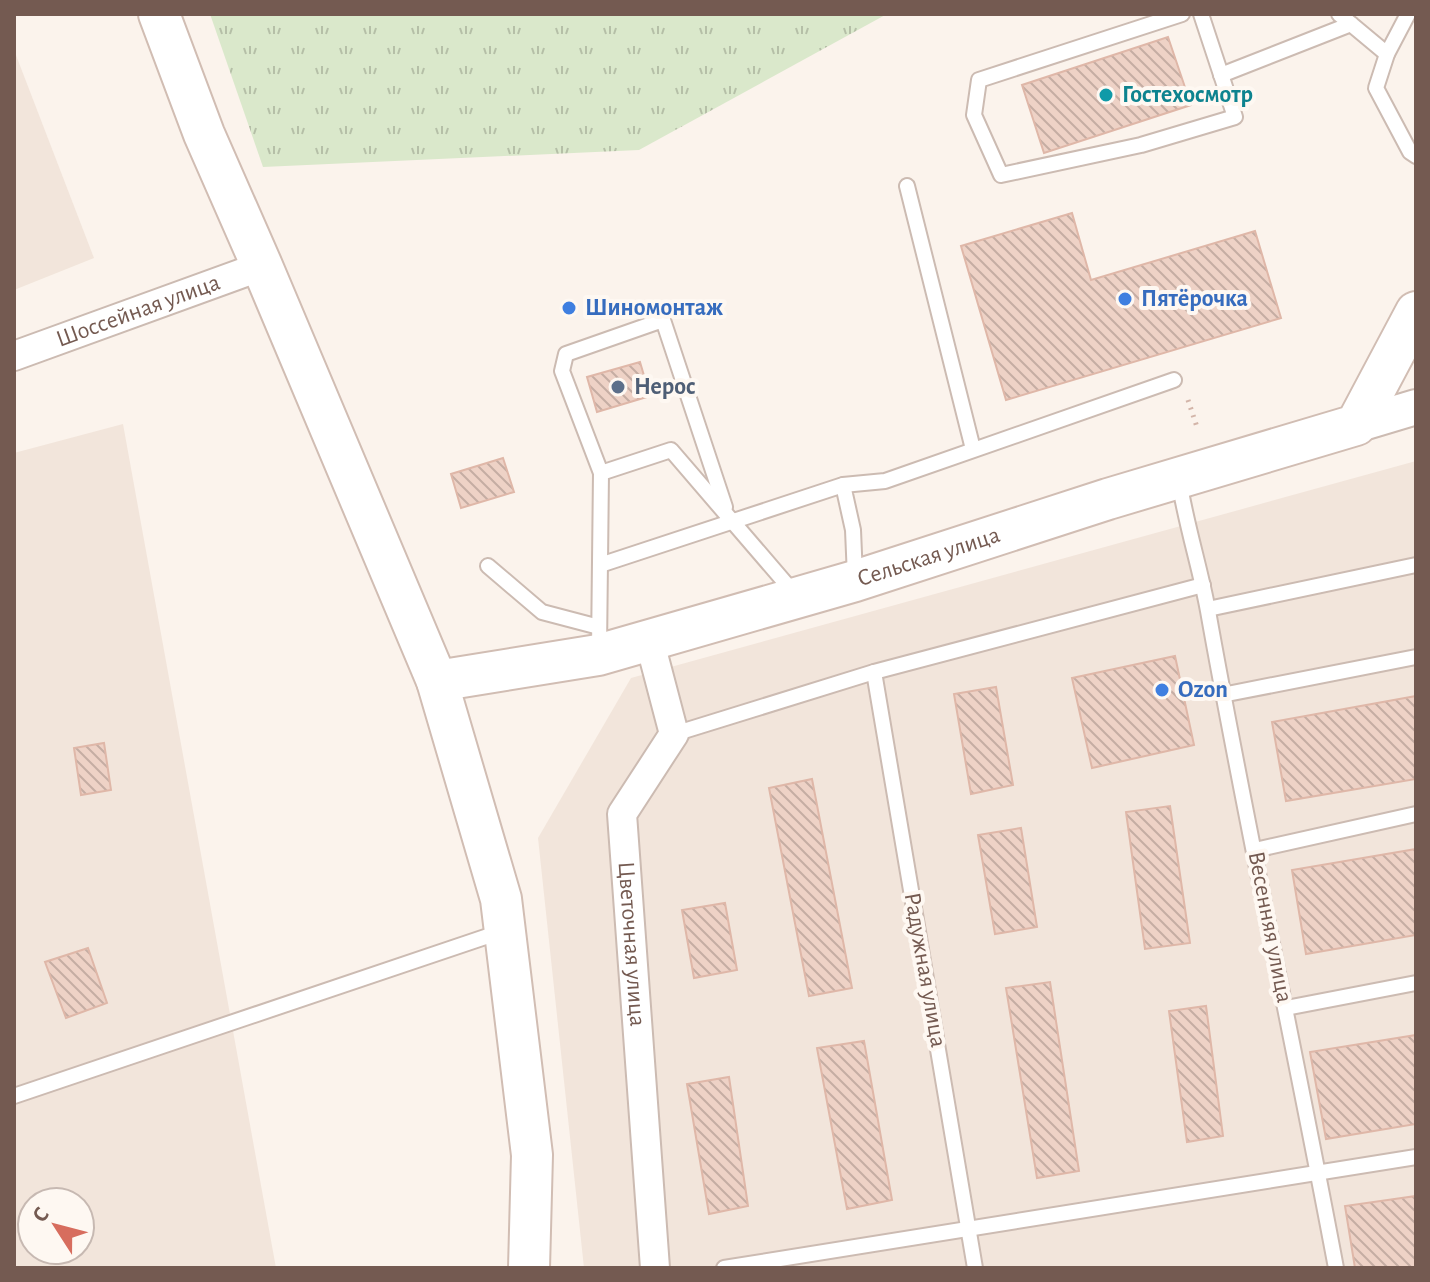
<svg xmlns="http://www.w3.org/2000/svg" width="1430" height="1282" viewBox="0 0 1430 1282" font-family="'Alegreya Sans',sans-serif">
  <defs>
    <pattern id="grass-tufts" width="24" height="20" patternUnits="userSpaceOnUse" patternTransform="scale(2)"><rect width="24" height="20" fill="#dae8cb"/><path d="M3 7l-1-3M5 7V3M7 7l1-3M15 17l-1-3M17 17v-4M19 17l1-3" fill="none" stroke="#b5bfa7"/></pattern>
    <pattern id="building-back-hatch" width="6" height="6" patternUnits="userSpaceOnUse" patternTransform="scale(2)"><rect width="6" height="6" fill="#eed2c6"/><path d="M-1 5l2 2M0 0l6 6M5-1l2 2" fill="none" stroke="#c5ada3"/></pattern>
  </defs>
  <rect width="100%" height="100%" fill="#fbf3ec"/>
  <g fill="#f2e5db" fill-rule="evenodd">
    <polygon points="14,50 94,258 14,290"/>
    <path d="M123,424L276,1268H14V453ZM32,1202H80V1250H32Z"/>
    <polygon points="1416,461 1416,1268 584,1268 538,838 631,678"/>
  </g>
  <polygon fill="url(#grass-tufts)" points="210,14 887,14 639,150 263,167"/>
  <g fill="url(#building-back-hatch)" stroke="#dfb7a8" stroke-width="2">
    <polygon points="1168,37 1191,105 1044,153 1022,85"/>
    <polygon points="1072,213 1091,280 1255,231 1281,318 1006,400 961,246"/>
    <polygon points="640,362 650,396 597,412 587,377"/>
    <polygon points="503,458 514,492 461,508 451,474"/>
    <polygon points="1175,656 1194,745 1092,768 1072,678"/>
    <polygon points="996,687 1013,785 971,794 954,694"/>
    <polygon points="1416,696 1416,779 1286,801 1272,722"/>
    <polygon points="104,743 111,790 81,795 74,748"/>
    <polygon points="812,779 852,988 809,996 769,788"/>
    <polygon points="1170,806 1190,943 1145,949 1126,812"/>
    <polygon points="1021,828 1037,927 995,934 978,835"/>
    <polygon points="1416,849 1416,935 1306,954 1292,870"/>
    <polygon points="725,903 737,970 694,978 682,910"/>
    <polygon points="88,948 107,1003 66,1018 45,962"/>
    <polygon points="1050,982 1079,1171 1037,1178 1006,988"/>
    <polygon points="1206,1006 1223,1136 1187,1142 1169,1011"/>
    <polygon points="1416,1035 1416,1124 1326,1139 1310,1052"/>
    <polygon points="864,1041 892,1200 847,1209 817,1048"/>
    <polygon points="729,1077 748,1206 709,1214 687,1084"/>
    <polygon points="1416,1196 1416,1268 1355,1268 1345,1206"/>
  </g>
  <g fill="none" stroke-linecap="round" stroke-linejoin="round">
    <g stroke="#ccbbb2" stroke-width="18">
      <g id="service">
        <polyline points="1182,14 979,80 974,115 1001,175 1141,145 1235,117 1201,14"/>
        <polyline points="1339,14 1387,54"/>
        <polyline points="1408,14 1387,54 1376,88 1410,152 1416,156"/>
        <polyline points="1221,75 1351,24"/>
        <polyline points="907,186 973,449"/>
        <polyline points="601,473 562,371 566,354 663,320 725,507"/>
        <path d="M1179,480C1186,525 1200,567 1208,611C1247,830 1295,1049 1336,1268"/>
        <polyline points="600,565 843,485"/>
        <polyline points="488,566 542,612 599,627"/>
        <polyline points="855,577 853,530 843,485 885,481 1174,380"/>
        <polyline points="1208,609 1416,565"/>
        <polyline points="599,650 601,473 671,450 794,593"/>
        <polyline points="874,672 975,1268"/>
        <polyline points="1222,695 1416,657"/>
        <polyline points="674,734 874,672 1203,585"/>
        <polyline points="1255,850 1416,814"/>
        <polyline points="1286,1008 1416,983"/>
        <polyline points="14,1096 503,931"/>
        <polyline points="724,1268 1416,1157"/>
      </g>
    </g>
    <g stroke="#ccbbb2" stroke-width="32">
      <g id="minor">
        <path id="s1" d="M14,356L262,266"/>
        <path id="s2" d="M649,639L674,734L622,814L655,1268"/>
      </g>
    </g>
    <g stroke="#ccbbb2" stroke-width="38">
      <polyline id="tertiary" points="1356,425 1416,407"/>
    </g>
    <g stroke="#d1bdb3" stroke-width="44">
      <g id="secondary">
        <polyline points="159,14 204,134 262,266 437,681 501,899 532,1155 529,1268"/>
        <path id="s3" d="M437,681L598,655L855,581L1108,499L1356,425L1416,312"/>
      </g>
    </g>
    <polyline stroke="#d3b5a9" stroke-width="5" stroke-dasharray="2 6" stroke-linecap="butt" points="1188,400 1198,430"/>
    <use href="#service" stroke="#fff" stroke-width="14"/>
    <use href="#minor" stroke="#fff" stroke-width="28"/>
    <use href="#tertiary" stroke="#fff" stroke-width="34"/>
    <use href="#secondary" stroke="#fff" stroke-width="40"/>
  </g>
  <circle fill="#0f9aa8" stroke="#fef8f2" stroke-width="3" cx="1106" cy="95" r="8"/>
  <g fill="#3f7fe0" stroke="#fef8f2" stroke-width="3">
    <circle cx="1125" cy="299" r="8"/>
    <circle cx="569" cy="308" r="8"/>
    <circle cx="1162" cy="690" r="8"/>
  </g>
  <circle fill="#5c6f8a" stroke="#fef8f2" stroke-width="3" cx="618" cy="387" r="8"/>
  <g text-anchor="middle" dominant-baseline="central" stroke-width="8" stroke-linejoin="round" paint-order="stroke">
    <g font-size="24" font-weight="bold" fill="#0d838f" stroke="#fef8f2" text-anchor="start">
      <text x="1122" y="95">Гостехосмотр</text>
    </g>
    <g font-size="24" font-weight="bold" fill="#366cbe" stroke="#fef8f2" text-anchor="start">
      <text x="1141" y="299">Пятёрочка</text>
      <text x="585" y="308">Шиномонтаж</text>
      <text x="1178" y="690">Ozon</text>
    </g>
    <g font-size="24" fill="#745a51" stroke="#fef8f2">
      <text stroke="none"><textPath href="#s1" startOffset="132">Шоссейная улица</textPath></text>
      <text stroke="none"><textPath href="#s3" startOffset="508">Сельская улица</textPath></text>
      <text transform="translate(1270 927) rotate(79)">Весенняя улица</text>
      <text stroke="none"><textPath href="#s2" startOffset="324">Цветочная улица</textPath></text>
      <text transform="translate(925 970) rotate(80)">Радужная улица</text>
    </g>
    <g font-size="24" font-weight="bold" fill="#4e5e75" stroke="#fef8f2" text-anchor="start">
      <text x="634" y="387">Нерос</text>
    </g>
  </g>
  <rect width="1430" height="1282" fill="none" stroke="#745a51" stroke-width="32"/>
  <g transform="translate(56 1226) rotate(306)"><circle r="38" fill="#fef8f2" stroke="#c7b9b2" stroke-width="2"/>
  <path d="M0-6L14 30L0 20L-14 30Z" fill="#d76d5e"/>
  <text y="-12" font-size="22" font-weight="bold" text-anchor="middle" fill="#745a51">С</text>
  </g>
</svg>
